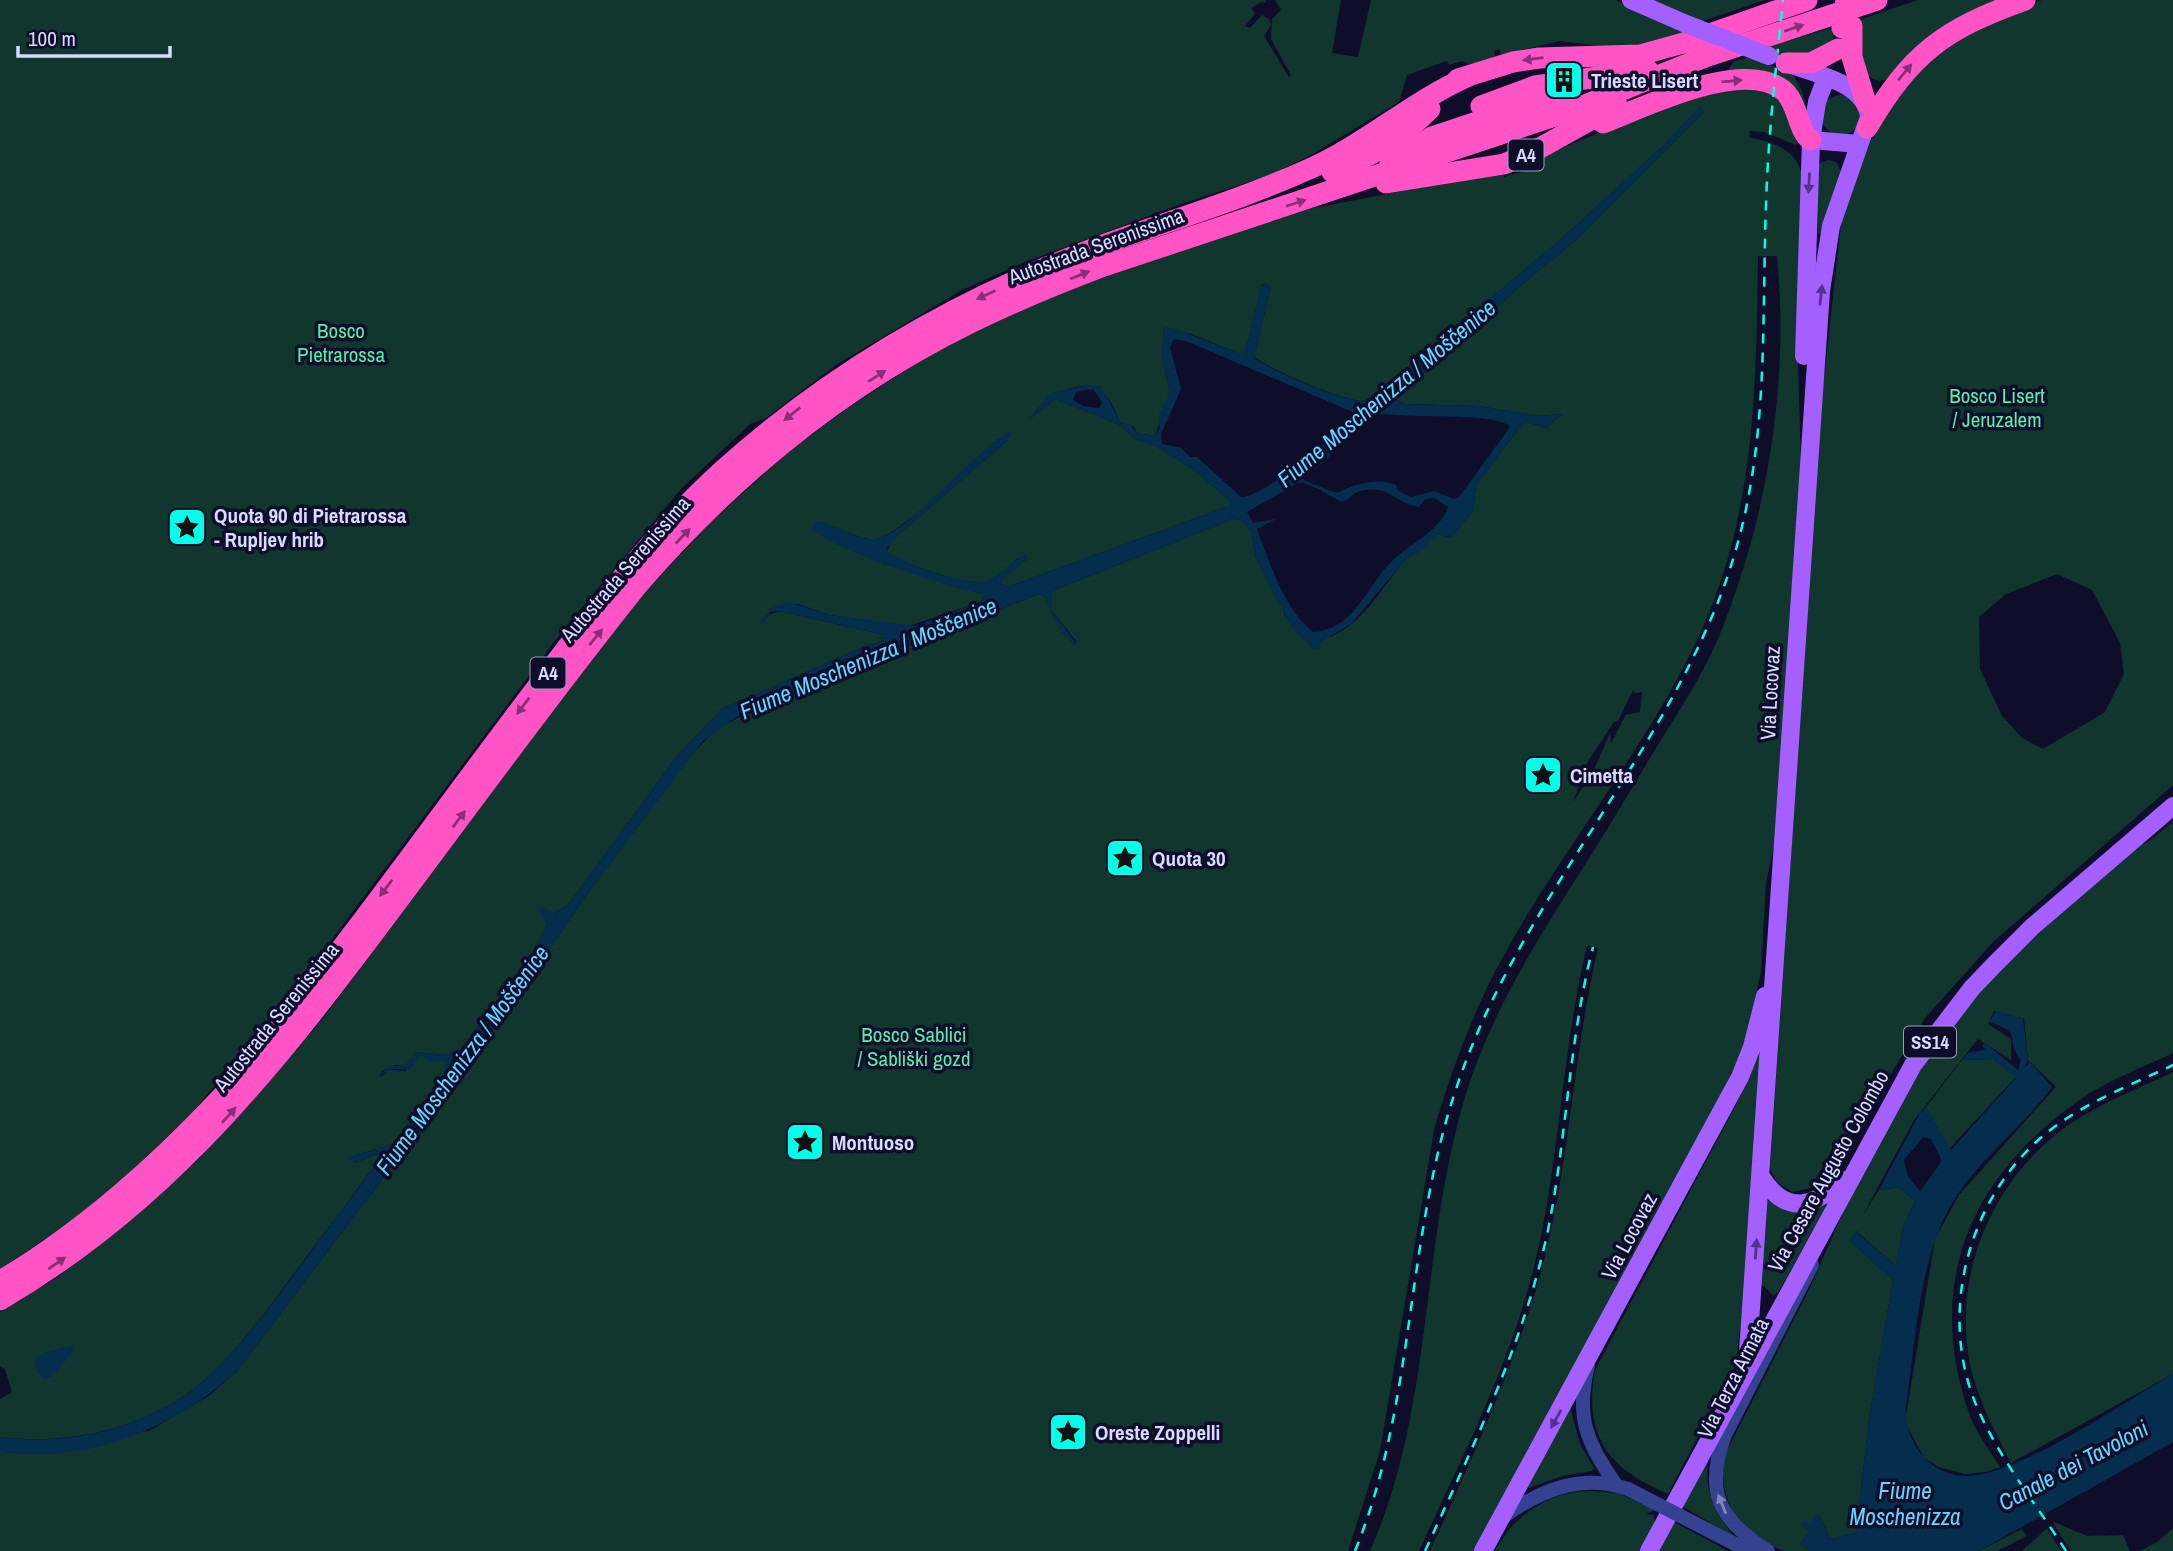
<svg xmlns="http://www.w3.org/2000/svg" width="2173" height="1551" viewBox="0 0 2173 1551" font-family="'Archivo Narrow',sans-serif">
  <rect width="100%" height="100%" fill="#0e0e2b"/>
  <g fill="#10362e" fill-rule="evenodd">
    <polygon points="0,0 1266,0 1266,3 1261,2 1251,8 1255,14 1245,26 1250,28 1262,15 1269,19 1271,25 1264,36 1289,77 1291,75 1271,39 1272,19 1281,10 1275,0 1341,0 1332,53 1358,57 1371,0 1615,0 1687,32 1646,46 1621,49 1560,41 1501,55 1499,49 1494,51 1495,56 1476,67 1462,61 1449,65 1447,61 1407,75 1399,102 1311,155 1270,175 1181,204 1025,262 962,290 836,365 766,418 750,424 681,489 563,630 304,977 193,1112 130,1172 72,1221 0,1269"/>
    <polygon points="1644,0 1765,0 1697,23"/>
    <path d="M1918,0H2001L1889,78C1878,84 1872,79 1864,71L1859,20Z"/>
    <path d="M2042,0H2173V785L1994,941L1925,1018L1857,1129L1815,1187L1792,1192L1777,1182L1770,1169L1821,407L1841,224L1862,156L1898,96L1941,48L1999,15ZM2057,574L2092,590L2120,643L2124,674L2105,712L2043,749L2022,738L2002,716L1980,669L1979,617L2006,594Z"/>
    <polygon points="1836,27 1831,47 1790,58 1765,47"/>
    <polygon points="1749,57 1792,73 1802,91 1808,113 1777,79 1605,114 1691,76 1727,72 1733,62"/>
    <path d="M1748,86L1782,96L1799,142L1796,145L1764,132L1750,131L1749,137C1773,143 1794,147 1802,174L1798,364L1801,465L1780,818L1766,883L1761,971L1747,1040L1721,1095L1477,1551H1430C1472,1458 1515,1367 1542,1269C1570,1163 1573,1054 1598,948L1587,946C1559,1061 1560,1183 1526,1296C1500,1384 1457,1468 1419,1551H1370C1434,1407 1420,1246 1465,1097C1494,1004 1542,933 1593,852C1615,817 1636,781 1658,745C1682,706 1708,667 1724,624C1769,508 1789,379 1777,256H1758C1756,389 1756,514 1698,638C1643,755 1557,854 1497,968C1470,1020 1450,1075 1434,1130L1380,1451L1348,1551H0V1452L149,1431L210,1395L237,1371L469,1065L588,893L687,760L715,730L783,694L1039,594L1045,597L1054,619L1074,645L1077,642L1052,611V591L1233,519L1241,520L1251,530L1256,558L1278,603L1283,606L1284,614L1304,640C1350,646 1378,593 1404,561C1413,551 1427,542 1438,534L1451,538L1473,511L1476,485L1521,426L1526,422L1546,428L1562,414L1540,416L1479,406L1405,404L1395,399L1525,282L1576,240L1704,112L1700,107L1663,146L1560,240L1368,401C1350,405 1271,370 1254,357L1271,287L1262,284L1245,353L1240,354L1191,334L1164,328L1162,356L1170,393L1155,436L1137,433L1134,427L1120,422L1112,404L1100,387C1073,382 1045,395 1031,418L1055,399L1118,424L1137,440L1154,445L1191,468L1229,500L1232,504L1229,506L1010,586L1000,584L1002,579L1027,559L1018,558C1009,566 999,577 987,581C967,587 904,564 887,552L891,542L899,534L1008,440L1003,436C981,456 900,535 876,539C859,542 834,522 814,522L884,564L977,592L982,595L983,601L909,626L829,615L798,604L772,608L768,615L779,611L876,633L882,635L881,642L868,645L722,709L676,757L568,905L555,913L544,910L546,926L533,955L460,1049L446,1055L416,1052L405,1066L395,1065L382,1071L380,1077L390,1070L406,1071L420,1055L445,1061V1071L398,1138L390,1145L350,1157L355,1163L379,1153L382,1159C364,1176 351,1199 336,1218C294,1270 258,1330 209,1376C155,1427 72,1446 0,1437V1399L12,1392L5,1369L0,1366V1312L55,1279L128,1221L195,1163L250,1104L322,1020L582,671L641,597L710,523L791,450L847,409L926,357L997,318L1055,294L1298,211L1502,172L1504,177L1525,171L1529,162L1672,102ZM1633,690L1635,693L1642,692L1640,712L1626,715L1611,743L1610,733L1587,786L1585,784L1573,802L1588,761L1614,722L1618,721Z"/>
    <circle cx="1841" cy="115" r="20"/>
    <polygon points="1828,160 1836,162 1841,171 1824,232 1818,234 1817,171 1820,163"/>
    <path d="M2173,822V1053C2142,1068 2105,1081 2078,1101C1968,1179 1924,1286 1970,1416C1977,1434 1990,1451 2000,1467L1986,1472L1965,1474L1939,1467L1924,1458L1905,1422L1935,1239L1959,1195L2056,1087L2028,1060L2024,1019L1994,1011L1988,1024L2011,1039V1060L1978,1039L1914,1120L1863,1215L1879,1190L1899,1187L1915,1201L1903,1227L1896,1266L1856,1231L1850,1241L1893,1280L1869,1419L1856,1533L1830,1539L1821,1517L1800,1544L1811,1551C1803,1551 1791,1551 1783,1551C1777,1549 1770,1544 1764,1540C1730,1522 1721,1494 1723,1458L1809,1290L1861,1172L1909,1083L1974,993L2131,849L2148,842Z"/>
    <path d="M1761,1050L1756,1186L1736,1364L1668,1494C1609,1469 1583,1437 1595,1370L1737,1103Z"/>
    <polygon points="1993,1059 2016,1077 1948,1150 1926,1107 1962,1060"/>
    <path d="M2173,1072V1374L2011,1463C1997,1436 1983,1410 1974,1380C1945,1281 1994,1169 2081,1117C2110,1099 2143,1087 2173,1072Z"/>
    <polygon points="1767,1201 1821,1204 1826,1207 1778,1293 1773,1295 1761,1284"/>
    <polygon points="1570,1407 1580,1444 1594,1468 1592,1471 1562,1476 1529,1488 1526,1485"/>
    <path d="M1710,1451C1702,1484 1712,1513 1735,1537L1680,1505Z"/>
    <path d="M1589,1491L1618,1493L1655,1510L1646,1514L1654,1515L1655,1526L1640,1551H1495C1514,1515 1548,1492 1589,1491Z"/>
    <polygon points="1672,1521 1728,1551 1657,1551"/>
    <polygon points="2054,1522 2087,1536 2123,1535 2130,1551 2071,1551 2053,1523 2047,1529 2061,1551 2022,1551"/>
    <polygon points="2173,1528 2173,1551 2140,1551 2157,1542"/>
    <polygon points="2022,1529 2027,1536 1997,1551 1979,1551"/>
  </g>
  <g fill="#052d4d" fill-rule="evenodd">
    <path d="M1700,106L1705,111L1576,240L1525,282L1395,399L1405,404L1479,406L1540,416L1562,414L1546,428L1526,422L1521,426L1476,485L1473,511L1451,538L1438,534L1418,553L1406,559L1351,624L1321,642L1319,649H1314C1302,638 1285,623 1283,606L1278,603L1256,558L1251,530L1241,520L1233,519L1052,591V611L1078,646C1060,637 1051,615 1045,597L1039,594L783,695L735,718L703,741L588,893L469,1065L237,1371C173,1429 88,1464 0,1452V1437C70,1447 157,1426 209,1376C259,1329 297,1268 339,1214C354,1195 366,1175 382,1159L379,1153L355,1163L347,1158L390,1145L398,1138L445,1071V1061L432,1062L420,1055L409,1070L393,1069L377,1077L390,1066H405L416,1052L446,1055L460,1048L526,966L546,926L539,906L555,913L568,905L676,757L722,709L868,645L881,642L882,635L876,633L779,611L770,612L764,623H760L772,608L789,602L829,615L915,626L983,601L982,595L977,592C943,585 834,551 812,528L814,522C835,521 855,541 875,539C906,536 977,448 1009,432L1012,434L1008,440L899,534L887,548L888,552C904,564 965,586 985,581C1001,577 1011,561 1026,554L1028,556C1022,568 1004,573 1000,584L1010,586L1229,506L1232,504L1229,500L1191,468L1154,446L1137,440L1118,424L1055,399L1027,421L1051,393L1090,385L1100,387L1105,393L1120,422L1130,424L1137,433L1155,436L1160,427L1159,415L1170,393L1162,356L1164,327L1179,330L1240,354L1245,353L1261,287L1265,283L1271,287L1254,358C1271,370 1350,405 1368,401L1560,240L1663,146ZM1174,339L1186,341L1355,413C1338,433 1264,498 1241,497L1197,457H1190L1181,448L1162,444L1161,434L1181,389L1170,347ZM1093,389L1102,402L1099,408L1083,406L1073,400L1076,392ZM1388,414C1412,419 1498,412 1510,427L1459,497L1454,499L1434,491L1411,497L1398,491L1396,485C1377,477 1355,484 1337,493L1323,489L1321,491L1342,502C1350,500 1352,493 1360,491C1390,484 1394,503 1419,507L1425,499L1434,498L1448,507C1442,528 1412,543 1395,558C1375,576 1364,604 1343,621C1335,627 1323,632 1313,632C1284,609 1270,563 1257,529L1276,519L1253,523L1247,512L1298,483L1307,482L1300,477L1303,470L1315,469L1375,415Z"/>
    <path d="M1996,1011L2023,1019L2028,1060L2024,1068L2030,1062L2052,1087C2024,1125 1984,1155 1957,1195C1919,1251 1916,1339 1906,1406C1904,1446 1935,1483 1979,1475C2035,1464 2121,1404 2173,1374V1442L1979,1551H1811L1800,1544L1809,1532L1801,1525L1804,1520L1810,1523L1815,1515L1821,1517L1830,1539L1856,1533L1869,1419L1893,1280L1850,1241L1855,1231L1896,1266L1903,1227L1915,1201L1899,1187L1879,1190L1920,1113L1926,1107L1951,1150L2016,1078L1993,1059L1962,1060L1969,1052L1986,1050L1982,1046L1985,1043L2018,1070L2021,1060C2004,1039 2025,1033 1989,1022ZM1923,1137L1931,1139L1942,1161L1920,1191L1908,1177L1904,1160Z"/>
    <polygon points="72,1346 74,1349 57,1372 45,1380 37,1371 35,1361 43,1353"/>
  </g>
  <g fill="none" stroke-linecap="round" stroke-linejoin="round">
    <polyline stroke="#052d4d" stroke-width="2.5" points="1305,482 1332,493"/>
    <g stroke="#34428f" stroke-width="14">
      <path d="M1588,1366C1575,1418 1587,1442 1616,1485"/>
      <path d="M1503,1517C1541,1490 1581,1473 1628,1489"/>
      <polyline points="1735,1544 1748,1551"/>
      <path d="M1768,1551C1719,1520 1704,1492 1725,1435L1812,1265"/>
    </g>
    <g stroke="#a55fff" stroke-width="18">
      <polyline points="1631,0 1686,24"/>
      <polyline points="1811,140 1859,144"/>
      <polyline points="1804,356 1811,140 1817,102 1826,78"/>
      <path d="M1762,1178C1787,1217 1814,1206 1844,1180"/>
      <path d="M1747,1366L1821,291L1831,226L1869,117C1866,84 1819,75 1792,65"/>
      <polyline points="1483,1551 1740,1077 1752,1047 1765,996"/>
      <polyline points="1649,1551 1913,1065 1972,988 1995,964 2032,927 2173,806"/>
    </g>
    <g stroke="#ff53c6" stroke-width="21">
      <polyline points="1852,26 1852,57 1866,103"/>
      <polyline points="1693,61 1877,0"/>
      <polyline points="1786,63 1811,63 1838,49"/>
      <polyline points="1458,79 1513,62 1539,58 1640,55 1687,42 1807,0"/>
      <polyline points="1481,106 1535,86 1648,70"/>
      <path d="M1603,123C1645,107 1742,58 1783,90C1798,102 1798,133 1811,140"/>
      <path d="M1867,128C1911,53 1944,29 2025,0"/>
      <polyline points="1390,163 1432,137 1525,106 1572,101"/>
      <path d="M1332,172C1371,158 1401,138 1430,109"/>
      <polyline points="1386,183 1504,164 1531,153 1617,105"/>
      <path d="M0,1281C90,1228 170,1154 240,1077C339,957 429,830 522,707C585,624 646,540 723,470C833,371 962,297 1100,246C1169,221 1240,200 1307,170C1365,145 1412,101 1469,76"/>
      <path d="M0,1300C174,1198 282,1056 400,898C478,794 555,688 637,586C730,478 843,385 972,322C1015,301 1059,283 1104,266L1570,111L1705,57"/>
    </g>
    <g stroke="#04ffe8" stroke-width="2.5" stroke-dasharray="10 9" stroke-linecap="butt">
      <path d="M1355,1551C1416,1402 1405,1238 1457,1086C1516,910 1649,774 1718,602C1771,469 1761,344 1766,205C1768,136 1776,68 1783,0"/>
      <path d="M1425,1551C1473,1446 1524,1343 1548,1230C1567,1136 1569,1039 1593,947"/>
      <path d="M2066,1551C2036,1504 1999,1458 1977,1407C1939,1318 1965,1209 2035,1143C2073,1107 2127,1087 2173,1065"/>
    </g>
    <polyline stroke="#34428f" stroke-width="14" points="1628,1489 1735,1544"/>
    <polyline stroke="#a55fff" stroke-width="18" points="1686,24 1769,56"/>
    <polyline stroke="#ff53c6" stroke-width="21" points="1842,28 1846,0"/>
  </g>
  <defs><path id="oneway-solid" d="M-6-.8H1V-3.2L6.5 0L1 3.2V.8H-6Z" transform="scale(1.75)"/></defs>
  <g fill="#863078">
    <use href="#oneway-solid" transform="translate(1794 28) rotate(-19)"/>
    <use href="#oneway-solid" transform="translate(1533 59) rotate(173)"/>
    <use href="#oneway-solid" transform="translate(1905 72) rotate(-50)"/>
    <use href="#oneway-solid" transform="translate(1732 81) rotate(-5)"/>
    <use href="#oneway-solid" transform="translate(1296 203) rotate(-18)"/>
    <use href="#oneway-solid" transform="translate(1080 275) rotate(-22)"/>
    <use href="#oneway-solid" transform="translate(986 295) rotate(155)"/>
    <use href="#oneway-solid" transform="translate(877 376) rotate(-32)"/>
    <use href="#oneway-solid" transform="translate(792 414) rotate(141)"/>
    <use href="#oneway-solid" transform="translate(683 536) rotate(-46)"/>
    <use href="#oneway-solid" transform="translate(596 637) rotate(-51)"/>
    <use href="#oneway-solid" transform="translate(523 706) rotate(127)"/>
    <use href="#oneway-solid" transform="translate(459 819) rotate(-53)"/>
    <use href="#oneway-solid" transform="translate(386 888) rotate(127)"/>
    <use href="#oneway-solid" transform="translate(229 1115) rotate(-48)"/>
    <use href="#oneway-solid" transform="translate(57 1263) rotate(-35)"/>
  </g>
  <g fill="#52328a">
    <use href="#oneway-solid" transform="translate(1809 183) rotate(93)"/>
    <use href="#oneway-solid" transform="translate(1821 295) rotate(-84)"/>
    <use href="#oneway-solid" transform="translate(1756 1249) rotate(-86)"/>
    <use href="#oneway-solid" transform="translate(1556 1419) rotate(119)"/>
  </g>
  <use fill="#7e87c1" href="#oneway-solid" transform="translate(1722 1504) rotate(-112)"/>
  <defs>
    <g id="building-square" transform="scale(2.0125)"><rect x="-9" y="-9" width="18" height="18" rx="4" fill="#04ffe8" stroke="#0e0e2b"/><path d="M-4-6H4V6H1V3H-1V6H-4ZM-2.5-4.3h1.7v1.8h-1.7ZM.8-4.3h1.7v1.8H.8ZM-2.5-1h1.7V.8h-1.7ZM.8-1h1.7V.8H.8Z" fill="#111"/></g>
    <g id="sight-square" transform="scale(2.0125)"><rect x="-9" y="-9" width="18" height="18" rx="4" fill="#04ffe8" stroke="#0e0e2b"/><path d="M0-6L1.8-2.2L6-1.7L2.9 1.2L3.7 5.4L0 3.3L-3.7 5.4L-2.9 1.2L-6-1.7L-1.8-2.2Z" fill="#111"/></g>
  </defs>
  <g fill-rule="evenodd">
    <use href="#building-square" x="1564" y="80"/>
    <use href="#sight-square" x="187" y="527"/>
    <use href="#sight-square" x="1543" y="775"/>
    <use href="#sight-square" x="1125" y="858"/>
    <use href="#sight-square" x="805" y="1142"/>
    <use href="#sight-square" x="1068" y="1432"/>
  </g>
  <g text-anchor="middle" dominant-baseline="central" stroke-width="7" stroke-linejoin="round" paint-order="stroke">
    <g fill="#0e0e2b" stroke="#9b9ebf" stroke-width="2">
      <rect x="1508.5" y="139.5" width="35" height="31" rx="5"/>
      <rect x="530.5" y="657.5" width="35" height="31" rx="5"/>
      <rect x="1904" y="1026.5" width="52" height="31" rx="5"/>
    </g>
    <g font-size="19" font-weight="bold" fill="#d8dbff">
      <text x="1526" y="155">A4</text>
      <text x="548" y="673">A4</text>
      <text x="1930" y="1042">SS14</text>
    </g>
    <g font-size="21" font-weight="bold" fill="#d8dbff" stroke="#0e0e2b" text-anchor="start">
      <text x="1591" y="80">Trieste Lisert</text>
      <text x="214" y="515">Quota 90 di Pietrarossa<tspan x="214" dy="24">- Rupljev hrib</tspan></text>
      <text x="1570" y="775">Cimetta</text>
      <text x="1152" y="858">Quota 30</text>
      <text x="832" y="1142">Montuoso</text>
      <text x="1095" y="1432">Oreste Zoppelli</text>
    </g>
    <g font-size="21" fill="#d8dbff" stroke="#0e0e2b">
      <text transform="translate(1096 246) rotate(-20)">Autostrada Serenissima</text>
      <text transform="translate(625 569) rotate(-49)">Autostrada Serenissima</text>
      <text transform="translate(1770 693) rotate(-87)">Via Locovaz</text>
      <text transform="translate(276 1017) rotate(-51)">Autostrada Serenissima</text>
      <text transform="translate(1828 1171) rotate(-61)">Via Cesare Augusto Colombo</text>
      <text transform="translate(1629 1236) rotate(-62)">Via Locovaz</text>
      <text transform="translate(1733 1378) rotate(-63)">Via Terza Armata</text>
    </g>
    <g font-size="21" fill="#57edab" stroke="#0e0e2b">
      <text x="341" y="330">Bosco<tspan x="341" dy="24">Pietrarossa</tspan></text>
      <text x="1997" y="395">Bosco Lisert<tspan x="1997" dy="24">/ Jeruzalem</tspan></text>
      <text x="914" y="1034">Bosco Sablici<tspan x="914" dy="24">/ Sabliški gozd</tspan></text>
    </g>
    <g font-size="23" font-style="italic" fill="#66d5ff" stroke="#0e0e2b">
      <text transform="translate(1386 393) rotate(-40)">Fiume Moschenizza / Moščenice</text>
      <text transform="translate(868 658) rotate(-23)">Fiume Moschenizza / Moščenice</text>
      <text transform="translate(462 1060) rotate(-54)">Fiume Moschenizza / Moščenice</text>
      <text transform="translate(2073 1465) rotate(-28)">Canale dei Tavoloni</text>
      <text x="1905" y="1490">Fiume<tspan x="1905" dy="26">Moschenizza</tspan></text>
    </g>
  </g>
  <path d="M18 46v10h152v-10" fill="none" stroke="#d8dbff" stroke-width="3.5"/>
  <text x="28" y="46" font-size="21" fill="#d8dbff" stroke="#0e0e2b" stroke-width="5" paint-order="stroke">100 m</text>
</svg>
